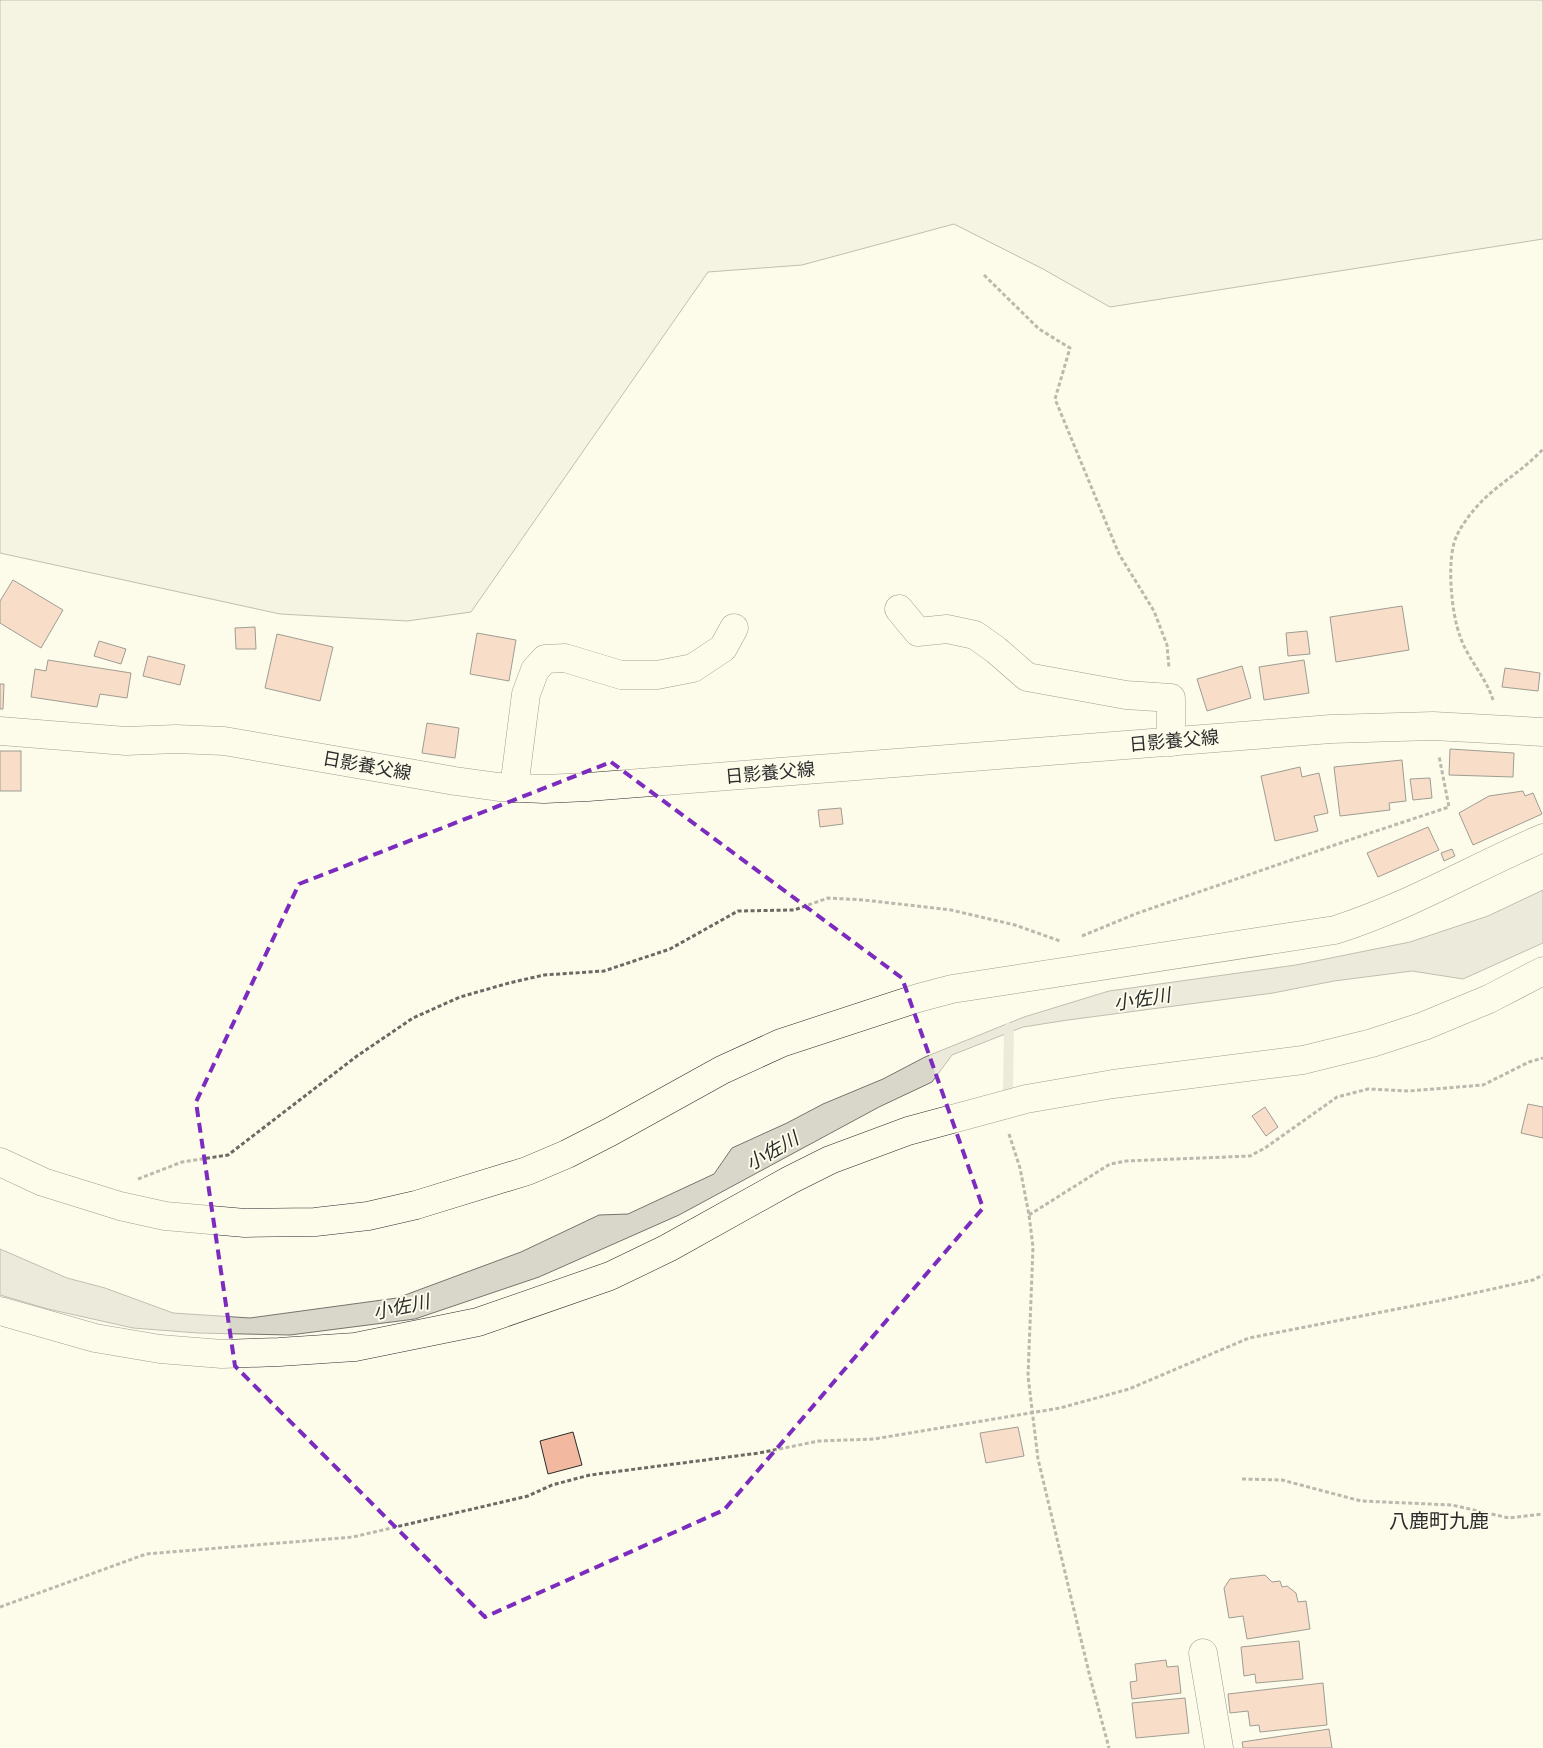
<svg xmlns="http://www.w3.org/2000/svg" width="1543" height="1748" viewBox="0 0 1543 1748" font-family="'Times New Roman','Noto Sans JP',serif">
  <rect width="100%" height="100%" fill="#fdfbea"/>
  <polygon fill="#ecebdb" stroke="#74746e" points="0,0 1543,0 1543,239 1110,307 1043,269 954,224 802,265 708,272 471,612 407,621 280,614 0,553"/>
  <polygon fill="#d8d7c9" stroke="#74746e" points="1543,890 1543,943 1463,979 1412,971 1334,981 1273,993 1068,1020 1023,1027 952,1055 932,1082 879,1107 679,1215 539,1277 415,1319 290,1335 198,1333 133,1328 48,1309 0,1295 0,1249 67,1278 105,1288 173,1313 250,1318 397,1298 521,1252 599,1215 628,1214 714,1174 732,1148 787,1123 823,1104 883,1079 925,1057 1024,1017 1109,991 1296,965 1410,942 1488,916"/>
  <g fill="none" stroke-linecap="round" stroke-linejoin="round">
    <polyline stroke="#d8d7c9" stroke-width="10" points="1008,1090 1009,1028"/>
  </g>
  <g fill="#f2b8a0" stroke="#2b2b2b">
    <polygon points="13,580 63,610 41,648 0,623 0,601"/>
    <polygon points="1402,606 1409,650 1336,662 1330,617"/>
    <polygon points="255,627 256,649 236,649 235,628"/>
    <polygon points="1307,631 1310,654 1288,656 1286,633"/>
    <polygon points="477,633 516,640 509,681 470,674"/>
    <polygon points="277,634 333,647 320,701 265,688"/>
    <polygon points="99,641 126,649 121,664 94,656"/>
    <polygon points="148,656 185,665 180,685 143,676"/>
    <polygon points="48,660 131,673 127,698 100,694 97,707 31,697 35,669 46,671"/>
    <polygon points="1304,660 1309,693 1264,700 1259,667"/>
    <polygon points="1242,666 1251,698 1207,711 1197,679"/>
    <polygon points="1505,668 1540,673 1538,691 1502,687"/>
    <polygon points="0,684 4,684 3,709 0,709"/>
    <polygon points="427,723 459,728 455,758 422,753"/>
    <polygon points="1450,749 1514,753 1513,777 1449,775"/>
    <rect x="0" y="751" width="21" height="40"/>
    <polygon points="1402,760 1406,801 1389,803 1390,810 1340,816 1334,767"/>
    <polygon points="1300,767 1302,777 1319,773 1328,813 1314,816 1318,831 1275,841 1261,776"/>
    <polygon points="1430,778 1432,798 1413,800 1410,779"/>
    <polygon points="1523,791 1525,796 1533,793 1542,814 1473,845 1459,813 1489,796"/>
    <polygon points="841,808 843,824 820,827 818,810"/>
    <polygon points="1428,827 1439,850 1378,877 1367,853"/>
    <polygon points="1452,849 1455,856 1444,861 1441,853"/>
    <polygon points="1528,1104 1543,1107 1543,1138 1521,1133"/>
    <polygon points="1265,1107 1278,1127 1266,1136 1252,1116"/>
    <polygon points="1018,1427 1024,1456 986,1463 980,1433"/>
    <polygon points="573,1432 582,1465 548,1474 540,1441"/>
    <polygon points="1265,1575 1272,1582 1280,1581 1282,1587 1287,1586 1296,1593 1298,1602 1306,1601 1310,1629 1247,1639 1243,1616 1229,1618 1224,1588 1230,1579"/>
    <polygon points="1299,1641 1303,1679 1256,1683 1255,1674 1244,1676 1241,1647"/>
    <polygon points="1166,1660 1167,1667 1178,1666 1181,1693 1132,1699 1130,1682 1137,1681 1135,1664"/>
    <polygon points="1323,1683 1327,1725 1260,1732 1259,1725 1250,1726 1248,1711 1230,1713 1228,1694"/>
    <polygon points="1185,1698 1189,1733 1136,1738 1132,1703"/>
    <polygon points="1329,1729 1332,1748 1243,1748 1242,1742"/>
  </g>
  <g fill="none" stroke-linecap="round" stroke-linejoin="round">
    <g stroke="#2b2b2b" stroke-width="29">
      <g id="minor">
        <polyline points="899,609 918,632 947,629 975,635 996,650 1027,677 1126,695 1171,698 1171,742"/>
        <polyline points="514,788 526,694 535,670 545,659 565,658 621,675 657,675 693,668 723,648 734,628"/>
        <path d="M0,1162L43,1182L120,1206L165,1216L245,1223L315,1222L368,1216L416,1205L527,1171L567,1154L610,1132L722,1070L781,1043L918,998L952,989L1335,930C1408,907 1473,868 1543,838"/>
        <polyline points="0,1311 95,1338 160,1349 222,1354 279,1352 355,1347 478,1322 610,1276 668,1248 790,1180 830,1160 908,1131 1026,1099 1113,1084 1303,1060 1372,1043 1424,1026 1489,999 1543,971"/>
        <polyline points="1203,1653 1219,1748"/>
      </g>
    </g>
    <g stroke="#2b2b2b" stroke-width="29">
      <polyline id="major" points="0,731 126,741 176,739 224,741 455,781 499,787 544,789 588,787 1331,729 1433,726 1543,732"/>
    </g>
    <g stroke="#6a6964" stroke-width="3" stroke-dasharray="4 2.5" stroke-linecap="butt">
      <polyline points="984,275 1039,329 1070,348 1055,399 1119,554 1154,611 1167,645 1169,668"/>
      <path d="M1493,700C1486,677 1467,658 1460,636C1451,612 1446,557 1457,535C1463,523 1473,510 1482,501C1501,482 1525,469 1543,449"/>
      <polyline points="1082,936 1135,914 1355,838 1449,807 1439,756"/>
      <polyline points="1009,1134 1020,1168 1029,1215 1033,1247 1028,1376 1038,1459 1090,1677 1109,1748"/>
      <polyline points="138,1179 182,1162 228,1155 357,1056 413,1018 460,997 509,983 544,975 604,971 670,949 738,911 794,910 828,898 864,900 951,910 1015,925 1060,941"/>
      <polyline points="1029,1215 1110,1164 1126,1161 1250,1156 1265,1148 1337,1097 1368,1089 1409,1091 1483,1085 1529,1062 1543,1058"/>
      <polyline points="1242,1479 1282,1480 1361,1501 1452,1505 1509,1518 1543,1514"/>
      <polyline points="0,1607 146,1554 353,1537 528,1496 552,1485 590,1475 759,1453 819,1441 874,1439 1060,1408 1129,1389 1249,1338 1438,1301 1533,1280 1543,1275"/>
    </g>
    <use href="#minor" stroke="#fdfbea" stroke-width="28"/>
    <use href="#major" stroke="#fdfbea" stroke-width="28"/>
  </g>
  <path d="M0 0H1543V1748H0ZM611,762L902,978L983,1208L724,1510L485,1617L235,1366L196,1102L299,884Z" fill="#fdfbea" fill-opacity=".55" fill-rule="evenodd"/>
  <path fill="none" stroke="#7b2cbf" stroke-width="4" stroke-dasharray="10 6" stroke-linejoin="round" d="M611,762L902,978L983,1208L724,1510L485,1617L235,1366L196,1102L299,884Z"/>
  <g text-anchor="middle" dominant-baseline="central" stroke-width="4" stroke-linejoin="round" paint-order="stroke">
    <g font-size="18" fill="#2b2b2b" stroke="#fdfbea">
      <text transform="translate(1174 741) rotate(-5)">日影養父線</text>
      <text transform="translate(367 766) rotate(10)">日影養父線</text>
      <text transform="translate(770 773) rotate(-5)">日影養父線</text>
    </g>
    <g font-size="19" font-style="italic" fill="#2b2b2b" stroke="#fdfbea">
      <text transform="translate(1142 999) rotate(-9)">小佐川</text>
      <text transform="translate(772 1151) rotate(-30)">小佐川</text>
      <text transform="translate(401 1307) rotate(-12)">小佐川</text>
    </g>
    <g font-size="20" fill="#2b2b2b" stroke="#fdfbea">
      <text x="1439" y="1521">八鹿町九鹿</text>
    </g>
  </g>
</svg>
